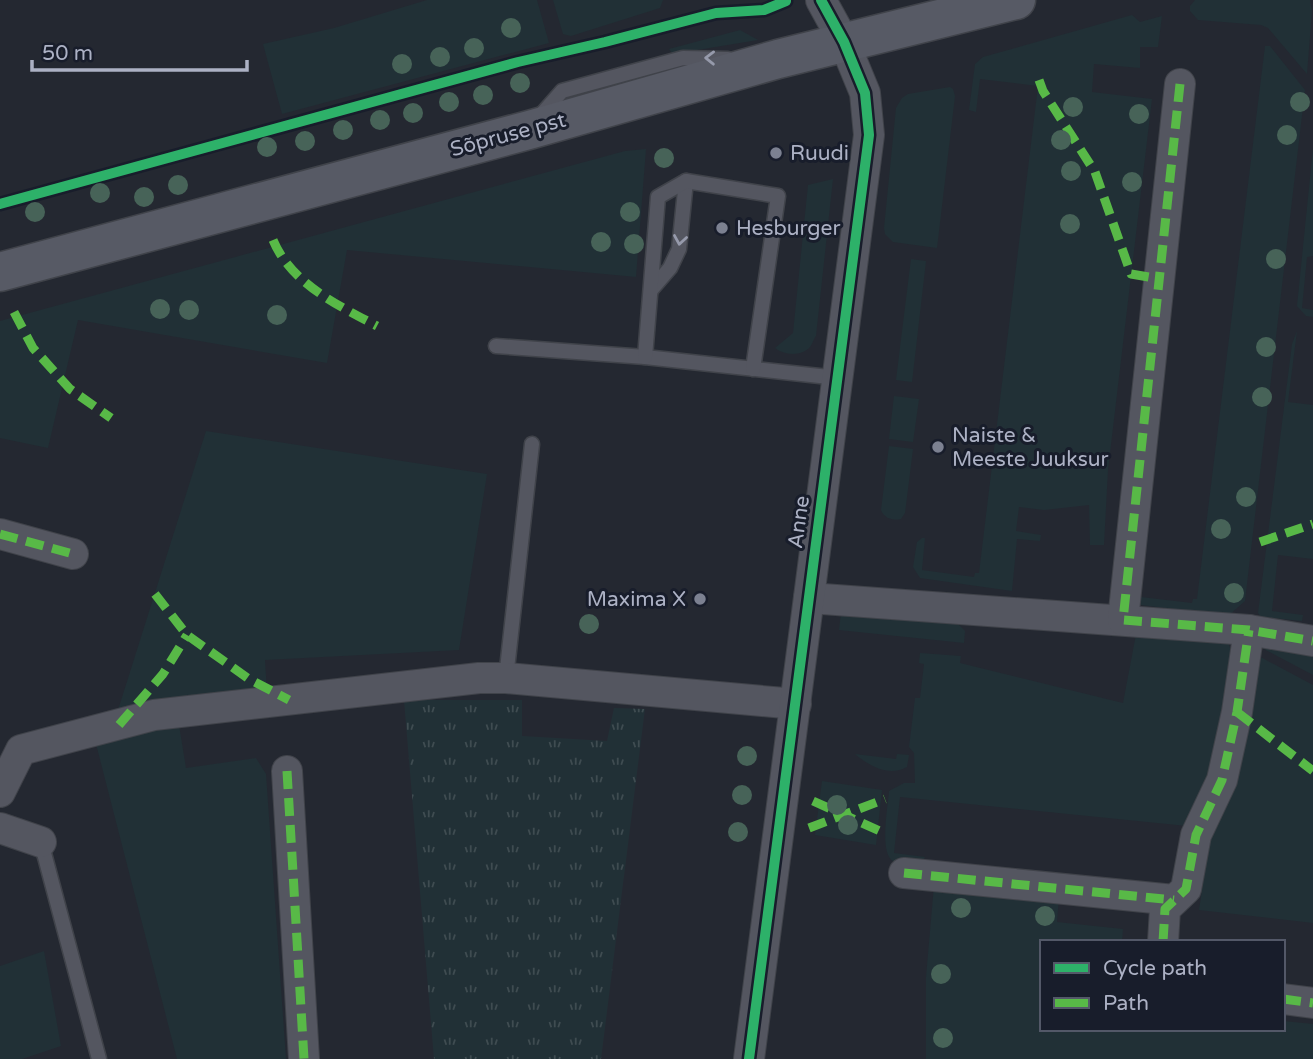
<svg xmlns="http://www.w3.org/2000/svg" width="1313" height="1059" viewBox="0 0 1313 1059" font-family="'Varela Round',sans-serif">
  <defs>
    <pattern id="park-tufts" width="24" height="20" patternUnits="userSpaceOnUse" patternTransform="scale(1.75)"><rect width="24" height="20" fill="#213036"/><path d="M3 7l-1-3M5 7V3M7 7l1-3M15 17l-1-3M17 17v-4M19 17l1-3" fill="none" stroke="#3f4c51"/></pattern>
  </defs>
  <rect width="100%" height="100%" fill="#242831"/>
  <g fill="#213036">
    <polygon points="427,0 537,0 549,43 282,114 263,44 334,28"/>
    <polygon points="553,0 663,0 660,8 571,36 563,34"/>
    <polygon points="1195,0 1310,0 1312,11 1307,74 1268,28 1261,25 1198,20 1190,11 1190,6"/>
    <polygon points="1132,15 1140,22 1162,16 1158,47 1140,47 1140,68 1094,64 1092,92 1152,99 1108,470 1104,545 1090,545 1089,505 1044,510 1019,507 1016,531 1041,535 1040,541 1017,539 1012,591 920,578 913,567 917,542 922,538 925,538 922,570 974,577 975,573 979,573 1038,86 980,79 976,112 969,110 975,64 983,57"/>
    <polygon points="740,30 758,40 673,54 669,49"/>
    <polygon points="1265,46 1270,46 1305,90 1245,601 1228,616 1141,605 1136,603 1139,594 1141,597 1192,603 1193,599 1197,599"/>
    <polygon points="950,87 953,89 955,96 937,248 893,242 885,234 884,228 896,108 902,98 908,94"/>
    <polygon points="1313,148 1313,256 1307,257 1302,308 1313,310 1313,317 1306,316 1297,306"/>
    <polygon points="646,149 636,277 347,250 327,363 78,320 48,448 0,438 0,321 625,151"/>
    <path d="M833,179L816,336C815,336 811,347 810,347C801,357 784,355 775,348L793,333L808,185Z"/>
    <polygon points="911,259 926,261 912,382 896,380"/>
    <polygon points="1297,331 1288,402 1313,405 1313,559 1278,555 1272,611 1303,615 1302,621 1263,617 1263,620 1258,613 1292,344"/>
    <polygon points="894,396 919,399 913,442 889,439"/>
    <polygon points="206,431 487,474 459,650 265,660 267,692 118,710"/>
    <path d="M889,446L913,449L905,513L901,519C893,521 884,518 881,510Z"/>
    <polygon points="841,613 958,624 965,631 964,643 839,630"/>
    <path d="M1137,629L1227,639L1237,668L1214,768L1187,826L900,797L894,853L925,857L920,865C912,864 900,865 893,861C879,853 888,806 889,791L904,783H915L914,753L909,747L915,698H920L924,664L919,663L920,653L961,656L960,663L1123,703Z"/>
    <polygon points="1260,646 1313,650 1313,675 1262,648"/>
    <polygon points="1253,653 1313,685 1313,923 1199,910 1209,843 1223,812"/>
    <polygon points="179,725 186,768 256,758 266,774 286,1059 177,1059 96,744"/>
    <path d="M855,754L896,759L897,754L909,755L907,767C889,777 869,766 855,754Z"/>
    <polygon points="822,781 882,790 876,845 815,835"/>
    <polygon points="934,885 1059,897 1057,922 1123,929 1122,942 1042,942 1042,1029 1283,1029 1283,1021 1313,1024 1313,1059 926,1059 926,977"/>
    <polygon points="44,951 61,1046 22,1059 0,1059 0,966"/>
  </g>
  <polygon fill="url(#park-tufts)" points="404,700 522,700 522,736 607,741 614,708 645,709 601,1059 434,1059"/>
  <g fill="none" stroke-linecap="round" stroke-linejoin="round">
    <g stroke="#40434a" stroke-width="17">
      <g id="lane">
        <polyline points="540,116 562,91 683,58 728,59"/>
        <polyline points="651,290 670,268 679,249 686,181"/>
        <polyline points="496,346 645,357 838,378"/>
        <polyline points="645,357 658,197 686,181 778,196 753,369"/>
        <polyline points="506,678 532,444"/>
        <polyline points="41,842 99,1059"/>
      </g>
    </g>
    <g stroke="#40434a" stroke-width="32">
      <g id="street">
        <polyline points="0,534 73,554"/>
        <polyline points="809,598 1249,630 1313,641"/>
        <polyline points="1123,620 1180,84"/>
        <polyline points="287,771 304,1059"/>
        <polyline points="0,792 21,750 154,715 479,678 506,678 796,704"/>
        <polyline points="0,828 41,842"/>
        <polyline points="904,873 1174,900"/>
        <polyline points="1163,942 1165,909 1186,889 1196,835 1222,780 1237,712 1249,630"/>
        <polyline points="1283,999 1313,1003"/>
        <polyline points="749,1059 869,135 865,93 844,42 821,0"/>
      </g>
    </g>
    <g stroke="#40434a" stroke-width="41">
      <polyline id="secondary" points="0,272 529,130 778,59 1016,0"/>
    </g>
    <use href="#lane" stroke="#545660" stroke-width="14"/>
    <use href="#street" stroke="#545660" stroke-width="30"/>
    <use href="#secondary" stroke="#575a65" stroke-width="38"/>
    <g stroke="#58b947" stroke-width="9" stroke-dasharray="18 9" stroke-linecap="butt">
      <polyline points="1039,80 1043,91 1095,172 1131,274 1160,279"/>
      <polyline points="1180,84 1123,620 1249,630 1313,641"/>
      <path d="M273,240C291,283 337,305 377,326"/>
      <polyline points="14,312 33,348 70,389 111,418"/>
      <polyline points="0,534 73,554"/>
      <polyline points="1260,542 1313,524"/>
      <polyline points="155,594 187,635 249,679 289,700"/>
      <polyline points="1237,712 1313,771"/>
      <polyline points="119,725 163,674 187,635"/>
      <polyline points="287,771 304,1059"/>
      <polyline points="813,801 882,832"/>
      <polyline points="809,828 885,799"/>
      <polyline points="904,873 1174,900"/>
      <polyline points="1163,942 1165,909 1186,889 1196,835 1222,780 1237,712 1249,630"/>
      <polyline points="1283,999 1313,1003"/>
    </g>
    <g stroke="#181d2b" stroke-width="15">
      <g id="cycleway">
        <polyline points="0,204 518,62 605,42 716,13 764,10 786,1"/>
        <polyline points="749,1059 869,135 865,93 844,42 821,0"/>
      </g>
    </g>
    <use href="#cycleway" stroke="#2db169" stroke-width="10"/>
  </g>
  <g fill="#476358">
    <circle cx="511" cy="28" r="10"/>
    <circle cx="474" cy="48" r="10"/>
    <circle cx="440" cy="57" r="10"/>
    <circle cx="402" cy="64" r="10"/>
    <circle cx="520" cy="83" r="10"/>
    <circle cx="483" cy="95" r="10"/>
    <circle cx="449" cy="102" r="10"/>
    <circle cx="1300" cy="102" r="10"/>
    <circle cx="1073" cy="107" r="10"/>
    <circle cx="413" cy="113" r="10"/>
    <circle cx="1139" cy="114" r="10"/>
    <circle cx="380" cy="120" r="10"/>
    <circle cx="343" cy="130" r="10"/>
    <circle cx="1287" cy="135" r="10"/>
    <circle cx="1061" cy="140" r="10"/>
    <circle cx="305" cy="141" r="10"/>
    <circle cx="267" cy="147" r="10"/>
    <circle cx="664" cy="158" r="10"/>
    <circle cx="1071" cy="171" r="10"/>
    <circle cx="1132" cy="182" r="10"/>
    <circle cx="178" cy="185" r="10"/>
    <circle cx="100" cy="193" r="10"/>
    <circle cx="144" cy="197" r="10"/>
    <circle cx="35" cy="212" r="10"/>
    <circle cx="630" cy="212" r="10"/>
    <circle cx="1070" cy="224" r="10"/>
    <circle cx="601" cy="242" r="10"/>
    <circle cx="634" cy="244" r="10"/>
    <circle cx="1276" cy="259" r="10"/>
    <circle cx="160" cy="309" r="10"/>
    <circle cx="189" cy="310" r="10"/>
    <circle cx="277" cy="315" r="10"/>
    <circle cx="1266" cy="347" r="10"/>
    <circle cx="1262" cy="397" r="10"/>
    <circle cx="1246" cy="497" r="10"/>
    <circle cx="1221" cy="529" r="10"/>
    <circle cx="1234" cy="593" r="10"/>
    <circle cx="589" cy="624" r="10"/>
    <circle cx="747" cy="756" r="10"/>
    <circle cx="742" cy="795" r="10"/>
    <circle cx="837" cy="805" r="10"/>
    <circle cx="848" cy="825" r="10"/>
    <circle cx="738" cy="832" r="10"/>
    <circle cx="961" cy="908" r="10"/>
    <circle cx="1045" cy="916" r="10"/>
    <circle cx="941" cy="974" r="10"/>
    <circle cx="943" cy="1038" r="10"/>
  </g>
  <defs><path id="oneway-chevron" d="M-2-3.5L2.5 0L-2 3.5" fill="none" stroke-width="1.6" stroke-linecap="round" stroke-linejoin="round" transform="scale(1.75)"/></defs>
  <g stroke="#969aab">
    <use href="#oneway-chevron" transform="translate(710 58) rotate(-179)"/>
    <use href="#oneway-chevron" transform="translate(680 240) rotate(99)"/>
  </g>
  <g fill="#7c8191" stroke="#181d2b" stroke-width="2.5">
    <circle cx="776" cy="153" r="7"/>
    <circle cx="722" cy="228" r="7"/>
    <circle cx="938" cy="447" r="7"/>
    <circle cx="700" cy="599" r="7"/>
  </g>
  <g text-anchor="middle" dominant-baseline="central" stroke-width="6" stroke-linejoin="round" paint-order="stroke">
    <g font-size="21" fill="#acb1c4" stroke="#181d2b">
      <text transform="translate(508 135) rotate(-15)">Sõpruse pst</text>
      <text transform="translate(799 522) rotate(-82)">Anne</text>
    </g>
    <g font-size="21" fill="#acb1c4" stroke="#181d2b" text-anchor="start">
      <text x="790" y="153">Ruudi</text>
      <text x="736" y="228">Hesburger</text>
      <text x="952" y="435">Naiste &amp;<tspan x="952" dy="24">Meeste Juuksur</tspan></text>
      <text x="686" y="599" text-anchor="end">Maxima X</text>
    </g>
  </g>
  <rect x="1040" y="940" width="245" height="91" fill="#181d2b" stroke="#535868" stroke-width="2"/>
  <rect x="1054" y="963" width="35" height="10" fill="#2db169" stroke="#535868" stroke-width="2"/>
  <text x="1103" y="975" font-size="21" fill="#acb1c4">Cycle path</text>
  <rect x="1054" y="998" width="35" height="10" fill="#58b947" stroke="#535868" stroke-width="2"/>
  <text x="1103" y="1010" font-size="21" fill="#acb1c4">Path</text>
  <path d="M32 60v10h215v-10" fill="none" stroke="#acb1c4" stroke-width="3.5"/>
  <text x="42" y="60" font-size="21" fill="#acb1c4" stroke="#181d2b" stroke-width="5" paint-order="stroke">50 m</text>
</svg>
